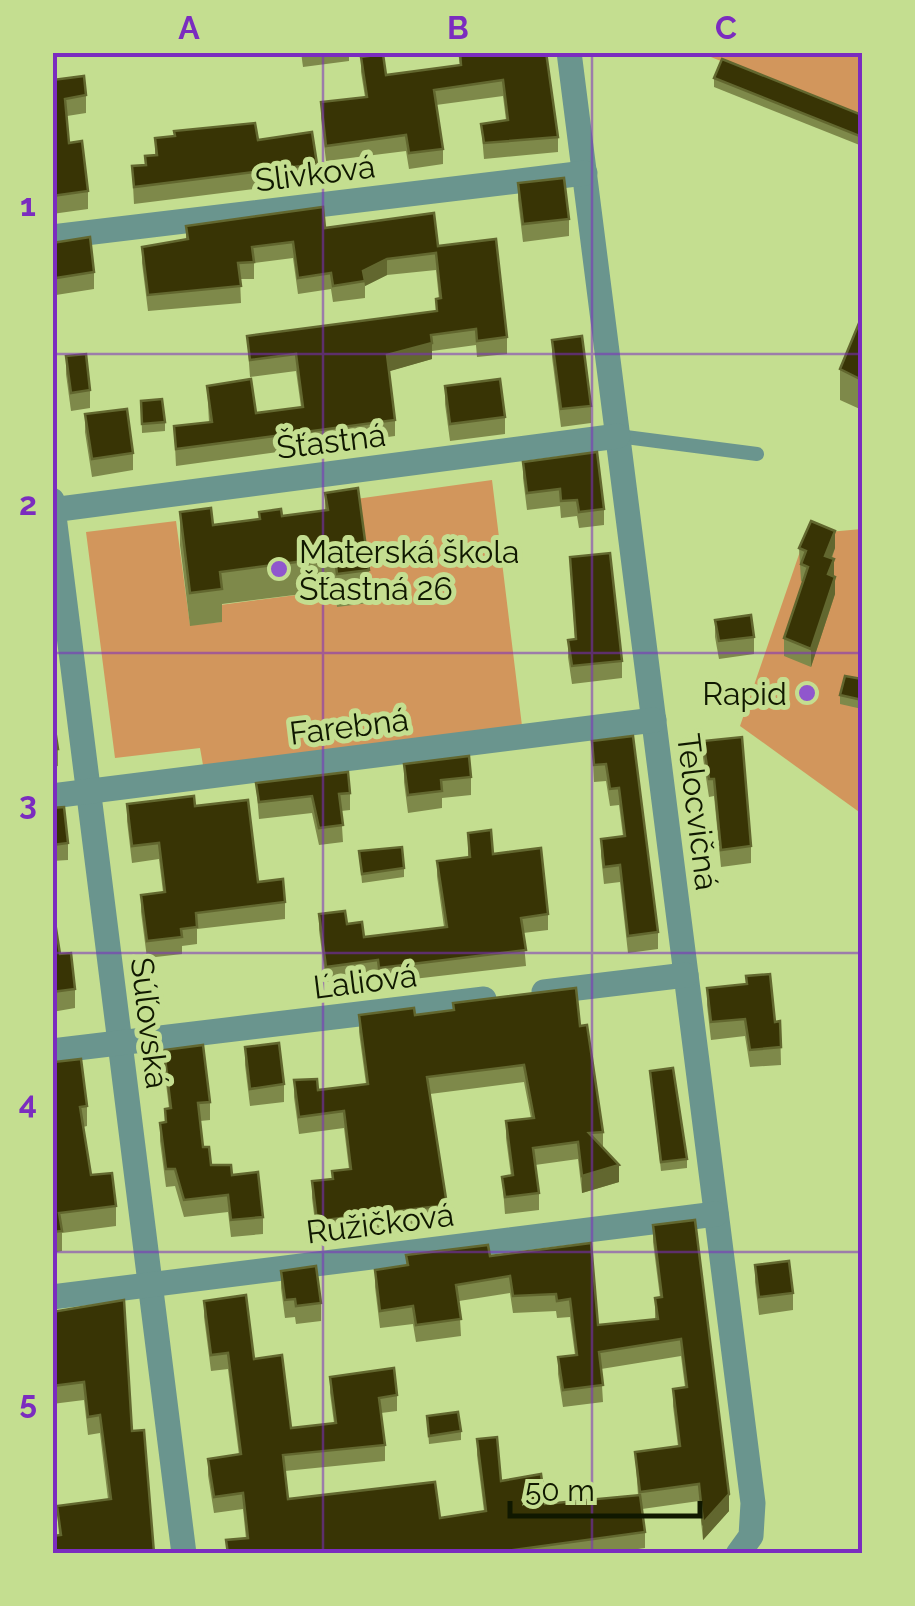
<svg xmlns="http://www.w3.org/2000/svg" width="915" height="1606" viewBox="0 0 915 1606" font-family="Raleway,sans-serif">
  <rect width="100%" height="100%" fill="#c4de90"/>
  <g fill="#d2965c">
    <polygon points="701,53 862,53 862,118"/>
    <polygon points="492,480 522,726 203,765 200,748 115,758 86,532 176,521 190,625 221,622 220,605 335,590 337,607 356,499"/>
    <polygon points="862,529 862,814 740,726 806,534"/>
  </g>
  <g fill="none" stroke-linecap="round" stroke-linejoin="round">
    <polyline stroke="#6a958e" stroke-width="14" points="618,436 757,454"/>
    <g stroke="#6a958e" stroke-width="25">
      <polyline points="569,52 753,1503 751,1536 738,1554"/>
      <polyline points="52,237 585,173"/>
      <polyline points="52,500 184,1554"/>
      <polyline points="52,510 618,436"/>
      <polyline points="52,796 654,720"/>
      <polyline points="544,992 686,975"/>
      <polyline points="52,1051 484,999"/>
      <polyline points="52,1297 716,1214"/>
    </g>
  </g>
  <g fill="#7e894a">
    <polygon points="301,52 349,52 349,61 303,67"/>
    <polygon points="458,52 546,52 558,137 558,152 484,159 481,124 506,120 503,96 436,105 443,149 443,164 409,169 406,151 326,161 321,118 321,102 365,97 361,72 361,57 386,75 460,65"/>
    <polygon points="714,78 862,115 862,146 714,87"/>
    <polygon points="52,79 86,95 86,113 67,116 69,143 88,191 88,209 52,214"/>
    <polygon points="155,138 258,140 317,164 317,181 134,204 132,166 145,165 145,156 155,155"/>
    <polygon points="518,183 569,219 569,236 523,242 518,200"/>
    <polygon points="186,226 325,228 438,246 507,337 507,354 477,357 476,345 432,351 432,359 389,371 395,420 395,436 176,466 174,426 209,422 207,386 256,413 301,407 296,371 250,377 247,336 436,311 436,299 439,299 436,270 387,275 365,286 365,298 333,302 331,289 298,294 293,258 254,263 254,279 240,279 241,303 148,311 142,263 142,247 186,240"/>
    <polygon points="52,243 94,272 94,289 56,295 52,269"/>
    <polygon points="862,316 862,410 840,400 840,369"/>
    <polygon points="552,340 591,406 591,423 561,427 552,357"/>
    <polygon points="66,356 90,390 90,408 71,411 66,374"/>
    <polygon points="445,386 505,417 505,434 450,441 445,404"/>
    <polygon points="141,401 165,422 165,431 142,433"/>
    <polygon points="85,414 133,453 133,470 92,477 85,432"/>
    <polygon points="523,462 604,509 604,525 579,528 577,516 561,518 560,506 527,510 523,478"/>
    <polygon points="325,493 369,570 369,603 337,607 335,590 222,604 222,622 190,626 180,545 180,512 213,525 259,519 259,512 282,516 325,511"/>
    <polygon points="862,498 862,533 861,533 861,502"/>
    <polygon points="799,548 835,548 832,558 835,594 811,667 784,656 784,638 803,582 801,581"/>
    <polygon points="570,557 622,661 622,678 572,684 568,657 568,640 575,639"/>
    <polygon points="715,620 754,637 754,654 719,659 715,637"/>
    <polygon points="862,679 862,709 840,704 840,695"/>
    <polygon points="52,710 58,749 58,766 52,767"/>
    <polygon points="633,736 658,932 658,949 628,953 620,882 604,884 601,856 601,839 623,836 619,805 610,806 606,781 594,782 592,741"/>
    <polygon points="703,741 751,846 751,863 721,867 714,796 709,797 703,758"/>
    <polygon points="404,764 471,777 471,795 442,798 442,808 408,813 404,782"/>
    <polygon points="256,783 350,793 350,810 341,811 343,842 319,845 312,813 259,819"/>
    <polygon points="127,804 195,806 258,882 285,902 285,919 197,929 197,944 182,946 182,954 147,958 141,912 141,895 163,892 159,859 132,863 127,821"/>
    <polygon points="52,808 68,843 68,860 52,861"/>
    <polygon points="468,833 493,854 548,914 548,930 523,933 526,966 379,983 378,976 326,982 319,930 319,914 347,924 364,937 444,927 437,876 437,861 468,857"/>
    <polygon points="359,851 404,868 404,877 362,883"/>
    <polygon points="52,903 60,954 75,989 75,1008 52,1012"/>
    <polygon points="746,976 775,1022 780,1021 781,1065 750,1067 745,1036 711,1040 707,1005 707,988 746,984"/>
    <polygon points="453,1003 580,1026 603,1132 603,1148 619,1182 582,1193 578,1159 535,1165 539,1193 539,1210 505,1214 502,1177 511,1176 506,1138 506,1121 531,1118 524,1082 430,1094 447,1205 447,1222 317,1238 312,1198 312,1181 332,1179 332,1171 349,1169 344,1128 299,1134 294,1097 294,1080 318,1090 366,1084 359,1032 359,1015 415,1015 453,1011"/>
    <polygon points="245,1047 284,1084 284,1102 250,1106 245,1065"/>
    <polygon points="164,1050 210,1102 210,1120 200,1121 203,1147 211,1165 232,1175 263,1217 263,1234 231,1237 228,1212 184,1217 175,1186 166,1187 160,1141 160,1123 165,1122 165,1109 169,1108 164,1067"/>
    <polygon points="52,1066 87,1106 87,1126 83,1127 91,1175 116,1206 116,1226 62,1233 62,1251 52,1253"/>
    <polygon points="650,1071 687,1159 687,1168 661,1171"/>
    <polygon points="653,1225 729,1511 703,1540 699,1501 642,1509 645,1532 645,1548 603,1554 226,1554 226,1540 246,1539 243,1509 214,1513 208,1475 208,1459 239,1455 228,1369 211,1371 204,1317 204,1301 254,1359 291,1428 334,1423 330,1393 330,1377 397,1395 397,1411 381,1413 385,1445 385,1461 285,1471 288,1499 440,1518 484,1511 477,1455 477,1439 501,1481 545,1504 638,1495 635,1452 678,1446 673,1406 673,1389 685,1387 681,1356 601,1369 603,1402 563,1407 558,1374 558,1357 575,1355 570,1317 557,1318 556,1311 513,1313 510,1293 459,1301 461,1336 416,1342 413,1324 380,1328 375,1287 375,1270 406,1266 406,1255 490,1256 591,1243 598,1325 655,1319 655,1298 660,1297 653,1242"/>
    <polygon points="755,1265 793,1293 793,1310 759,1315 755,1282"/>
    <polygon points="281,1271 321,1303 321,1321 296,1324 295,1317 285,1318 281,1288"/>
    <polygon points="52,1312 132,1431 154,1553 59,1535 57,1506 108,1499 100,1433 88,1435 84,1400 52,1404"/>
    <polygon points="427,1416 461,1431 461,1440 429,1444"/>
  </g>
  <g fill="#62672f">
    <polygon points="387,259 387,275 365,286 363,271"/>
    <polygon points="432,343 432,359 387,372 387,355"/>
    <polygon points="835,531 835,548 825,573 825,556"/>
    <polygon points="834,559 834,576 828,574"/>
    <polygon points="835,577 835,594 811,667 811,649"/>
    <polygon points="619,1165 619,1182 582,1193 582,1176"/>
    <polygon points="729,1494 729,1511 703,1540 703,1523"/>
  </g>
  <g fill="#383405" stroke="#62672f" stroke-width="2.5">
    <polygon points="460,52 546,52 558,137 484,143 481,124 508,120 503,80 434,90 443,149 409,153 406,135 326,146 321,102 367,97 361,57 383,54 386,75 461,65"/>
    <polygon points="722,59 862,115 862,137 714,78"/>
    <polygon points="84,76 86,95 65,99 69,143 82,141 88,191 52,196 52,79 53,80"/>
    <polygon points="255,123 258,140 312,132 317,164 134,187 132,166 146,165 145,156 157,155 155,138 175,136 174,131"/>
    <polygon points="564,178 569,219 523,224 518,183"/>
    <polygon points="323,207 325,228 434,213 438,246 496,239 507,337 477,341 476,329 431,335 432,343 387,355 395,420 176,449 174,426 212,422 207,386 251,379 256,413 303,407 296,354 250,360 247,336 437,311 436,299 441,298 436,253 387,259 363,271 365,281 333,286 331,273 298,278 293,242 252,247 254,262 238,263 241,286 148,295 142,247 188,239 186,226"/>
    <polygon points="90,237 94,272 56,278 52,243"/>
    <polygon points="862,316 862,380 840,369"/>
    <polygon points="582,336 591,406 561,409 552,340"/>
    <polygon points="86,354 90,390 71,393 66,356"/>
    <polygon points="500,379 505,417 450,424 445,386"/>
    <polygon points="162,399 165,422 142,424 141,401"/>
    <polygon points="127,409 133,453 92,459 85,414"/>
    <polygon points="597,452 604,509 579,512 577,500 561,501 560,489 527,493 523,462"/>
    <polygon points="358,488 369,570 337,574 335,557 220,572 222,589 190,593 180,512 211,508 213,525 260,519 259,512 281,509 282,516 328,510 325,493"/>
    <polygon points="811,521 835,531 825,556 834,559 828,574 835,577 811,649 784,638 808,567 801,564 806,551 799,548"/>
    <polygon points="610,553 622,661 572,666 568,640 576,639 570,557"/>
    <polygon points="751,615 754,637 719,641 715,620"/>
    <polygon points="845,676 862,679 862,700 840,695"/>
    <polygon points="52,710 58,749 52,749"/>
    <polygon points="633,736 658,932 628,936 620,865 604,867 601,839 625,836 619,788 610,789 606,764 594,765 592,741"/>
    <polygon points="742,737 751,846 721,850 714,779 709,779 703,741"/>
    <polygon points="469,756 471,777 441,780 442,791 408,795 404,764"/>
    <polygon points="348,772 350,793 339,794 343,825 319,828 312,796 259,802 256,783"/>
    <polygon points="194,796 195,806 248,800 258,882 283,879 285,902 196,913 197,927 181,929 182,937 147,941 141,895 165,892 159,843 132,846 127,804"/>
    <polygon points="64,807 68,843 52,845 52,808"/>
    <polygon points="491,830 493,854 541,848 548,914 521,918 526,950 379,968 378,960 326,967 319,914 345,911 347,924 362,922 364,937 447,927 437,861 470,857 468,833"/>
    <polygon points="402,847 404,868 362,874 359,851"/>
    <polygon points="52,903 60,954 71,953 75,989 52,992"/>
    <polygon points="770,974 775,1022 780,1021 781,1047 750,1050 745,1019 711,1022 707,988 747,984 746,976"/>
    <polygon points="576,988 580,1026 587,1025 603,1132 589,1133 619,1165 582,1176 578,1142 533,1148 539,1193 505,1197 502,1177 513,1175 506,1121 534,1118 524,1065 427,1077 447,1205 317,1221 312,1181 333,1179 332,1171 351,1169 344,1111 299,1117 294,1080 317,1079 318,1090 368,1084 359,1015 414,1008 415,1015 454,1010 453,1003"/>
    <polygon points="279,1043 284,1084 250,1089 245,1047"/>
    <polygon points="203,1045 210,1102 198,1103 203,1147 209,1147 211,1165 231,1165 232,1175 258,1172 263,1217 231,1220 228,1195 184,1200 175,1169 166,1169 160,1123 166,1122 165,1109 171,1108 164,1050"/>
    <polygon points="81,1059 87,1106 80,1107 91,1175 112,1173 116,1206 59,1213 62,1231 52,1232 52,1066 54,1066 54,1062"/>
    <polygon points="673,1068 687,1159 661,1162 650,1071"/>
    <polygon points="695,1220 729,1494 703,1523 699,1484 640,1492 635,1452 680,1446 673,1389 687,1387 681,1339 599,1352 603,1385 563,1390 558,1357 577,1355 570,1299 557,1301 556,1294 513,1296 510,1276 456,1285 461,1319 416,1325 413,1306 380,1311 375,1270 408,1265 406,1255 488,1245 490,1256 591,1243 598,1325 658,1319 655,1298 662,1297 653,1225"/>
    <polygon points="789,1261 793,1293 759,1297 755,1265"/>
    <polygon points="316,1266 321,1303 296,1306 295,1299 285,1300 281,1271"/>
    <polygon points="246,1295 254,1359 282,1355 291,1428 336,1423 330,1377 394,1368 397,1395 379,1398 385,1445 283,1455 288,1499 435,1482 440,1518 486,1511 477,1439 497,1437 501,1481 541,1474 545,1504 640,1495 645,1532 484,1554 228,1554 226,1540 248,1538 243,1493 214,1497 208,1459 241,1454 228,1353 211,1355 204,1301"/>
    <polygon points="124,1300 132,1431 144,1430 154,1553 52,1554 52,1536 61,1535 57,1506 111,1499 100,1415 88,1417 84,1382 52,1386 52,1312"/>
    <polygon points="458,1412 461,1431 429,1436 427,1416"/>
  </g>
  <path fill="none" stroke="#7b2cbf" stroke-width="2.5" stroke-opacity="0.55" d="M323,52V1554M592,52V1554M52,354H862M52,653H862M52,953H862M52,1252H862"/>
  <g fill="#9056cd" stroke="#c4de90" stroke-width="4">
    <circle cx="279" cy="569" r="10"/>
    <circle cx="807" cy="693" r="10"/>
  </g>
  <g text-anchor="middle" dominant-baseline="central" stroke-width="10" stroke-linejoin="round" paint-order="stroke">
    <g font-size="32" fill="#101800" stroke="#c4de90">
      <text transform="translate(315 173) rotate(-7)">Slivková</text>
      <text transform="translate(331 441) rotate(-7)">Šťastná</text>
      <text transform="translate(349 726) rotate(-7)">Farebná</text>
      <text transform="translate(698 812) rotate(83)">Telocvičná</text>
      <text transform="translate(365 981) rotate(-7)">Ľaliová</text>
      <text transform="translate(150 1023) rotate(83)">Súľovská</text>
      <text transform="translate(380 1223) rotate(-7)">Ružičková</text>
    </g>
    <g font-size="32" fill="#101800" stroke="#c4de90" text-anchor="start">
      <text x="299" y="551">Materská škola<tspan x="299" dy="37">Šťastná 26</tspan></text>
      <text x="787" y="693" text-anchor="end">Rapid</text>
    </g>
  </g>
  <rect width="915" height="1606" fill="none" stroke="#c4de90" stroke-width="110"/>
  <path d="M510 1501v15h190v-15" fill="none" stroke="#101800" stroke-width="5"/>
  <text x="525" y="1501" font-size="30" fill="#101800" stroke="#c4de90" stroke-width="8" paint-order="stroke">50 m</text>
  <rect x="55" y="55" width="805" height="1496" fill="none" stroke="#7b2cbf" stroke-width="4"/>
  <g font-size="32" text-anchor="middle" font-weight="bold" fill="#7b2cbf">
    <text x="189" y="39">A</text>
    <text x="458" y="39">B</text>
    <text x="726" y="39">C</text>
    <text x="28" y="216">1</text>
    <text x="28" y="515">2</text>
    <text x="28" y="814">3</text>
    <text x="28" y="1114">4</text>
    <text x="28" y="1413">5</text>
  </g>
</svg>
